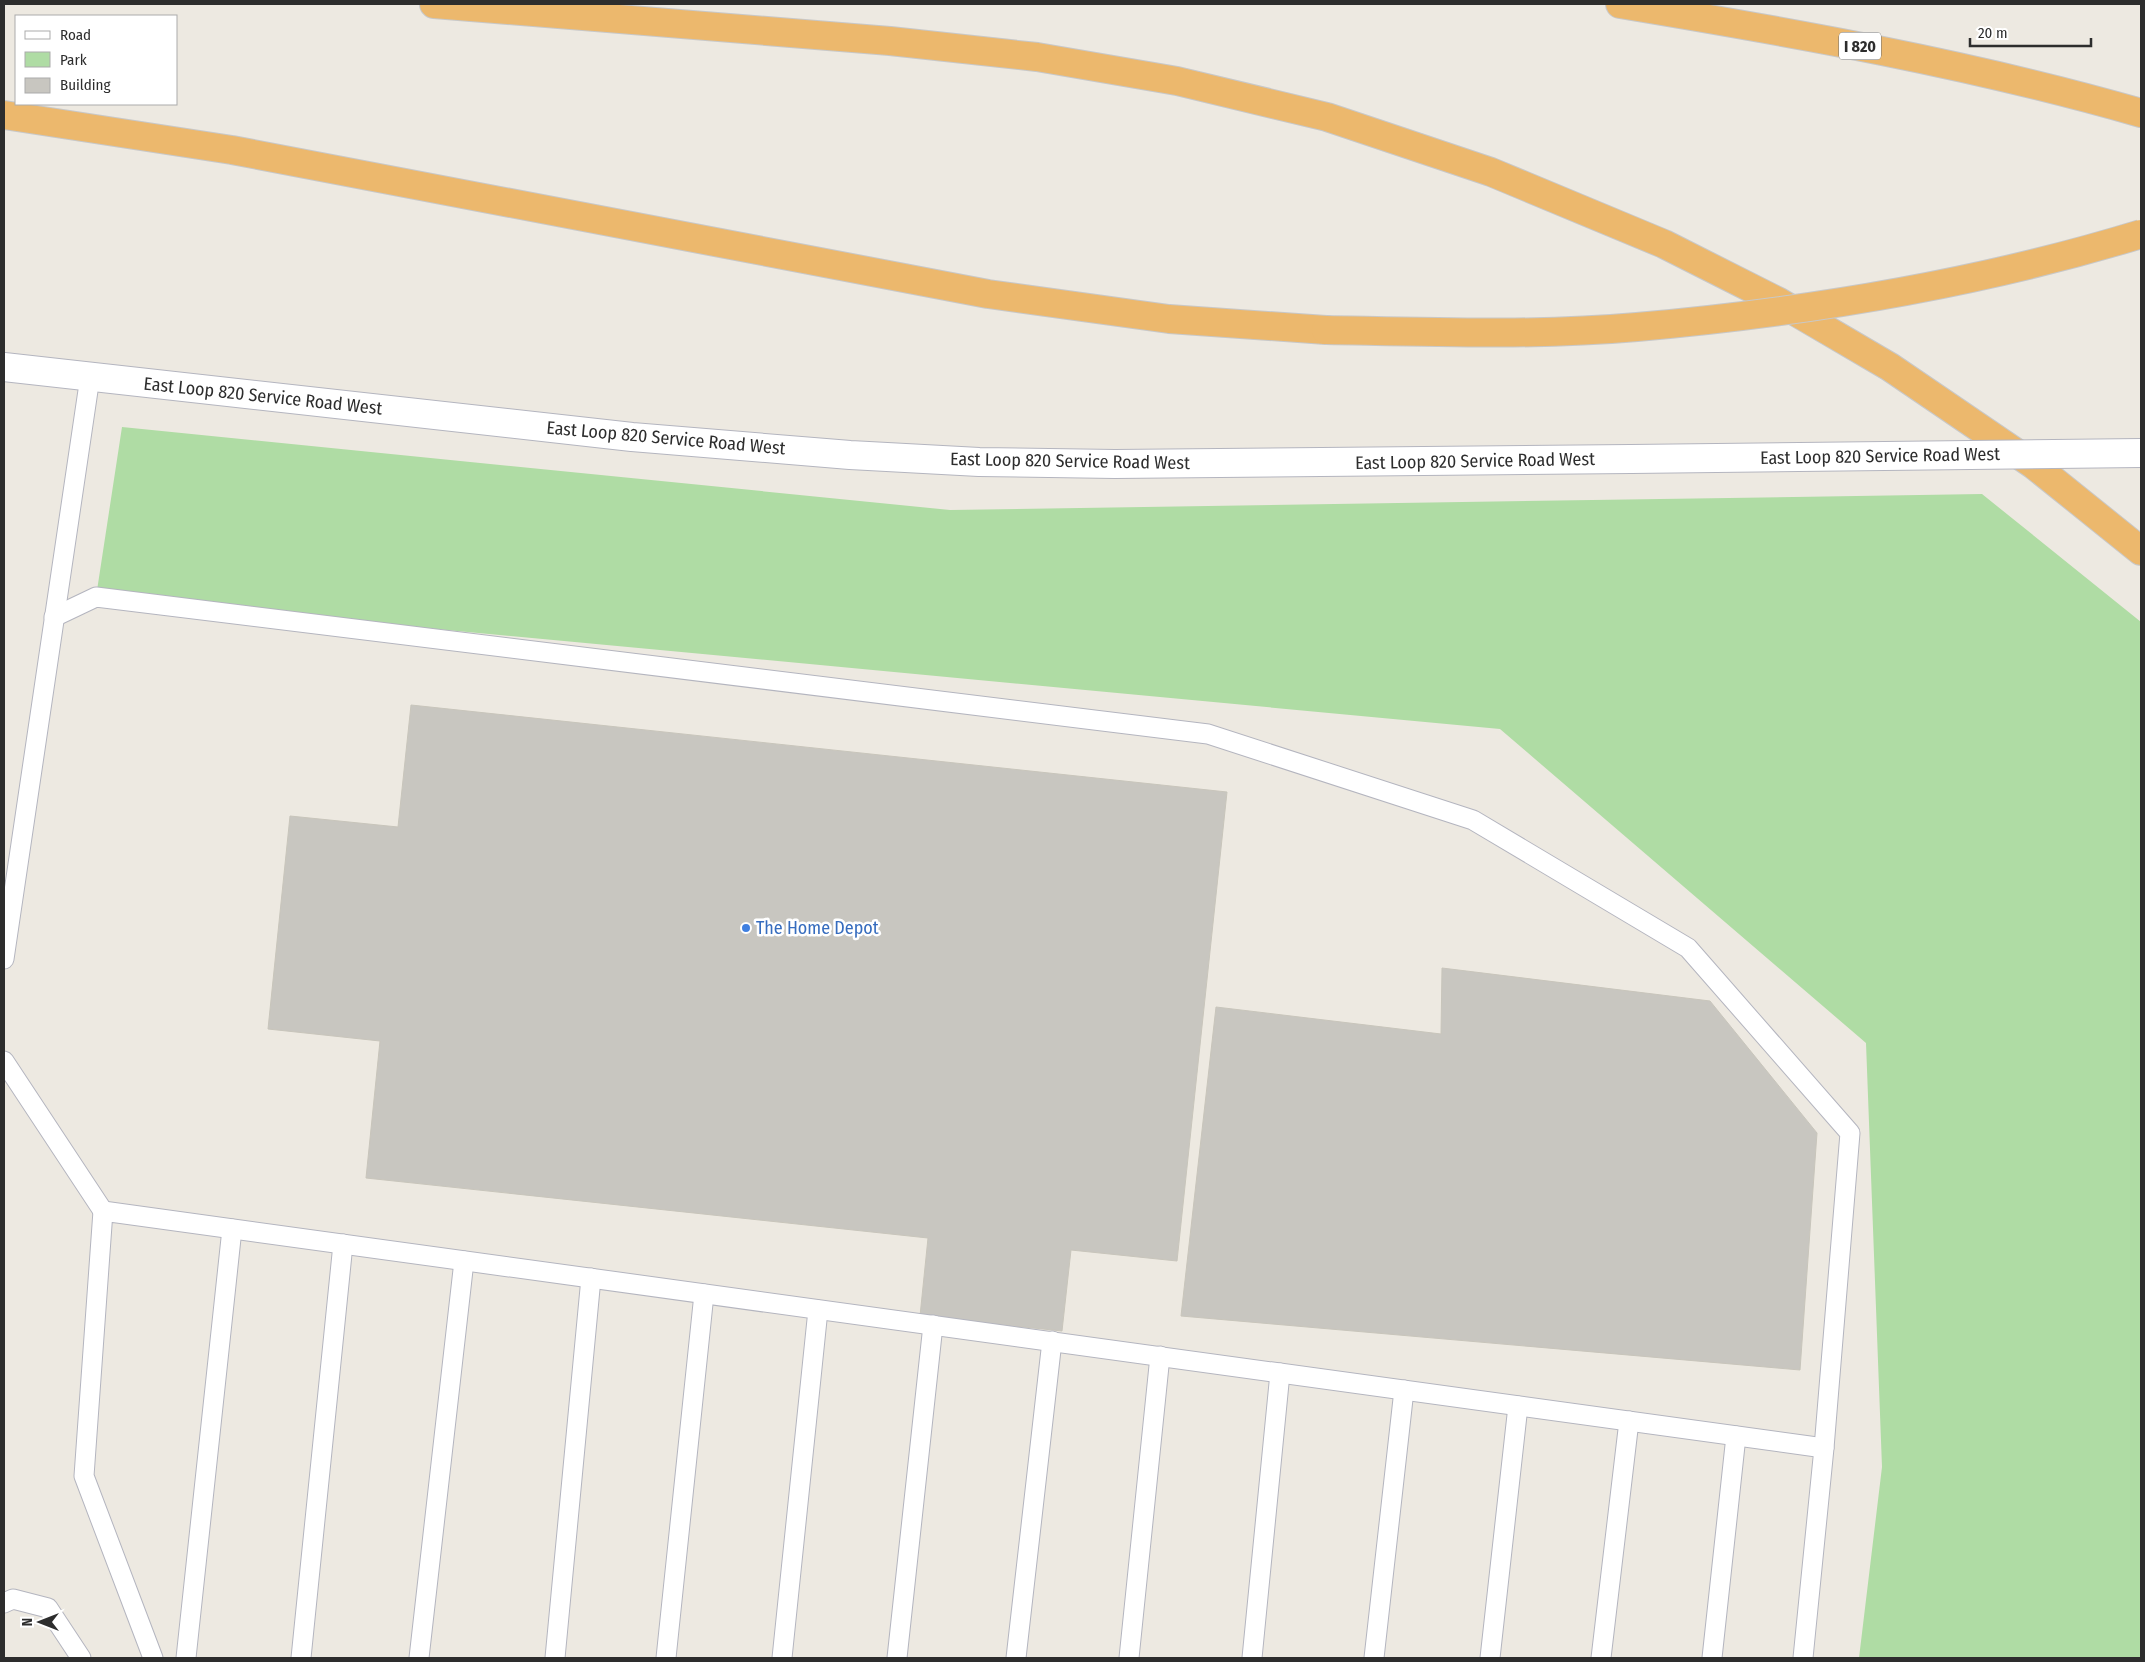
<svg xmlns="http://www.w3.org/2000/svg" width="2145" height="1662" viewBox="0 0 2145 1662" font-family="'Fira Sans Condensed',sans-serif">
  <rect width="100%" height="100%" fill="#ede9e1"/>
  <polygon fill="#afdca4" points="122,427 950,510 1982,494 2141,622 2141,1658 1859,1658 1882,1467 1866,1043 1500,729 96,597"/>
  <g fill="#c8c6c0" stroke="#c8c5bb">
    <polygon points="411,705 1227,792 1177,1261 1071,1250 1062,1331 920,1316 928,1238 366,1178 380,1041 268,1029 290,816 398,827"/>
    <polygon points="1442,968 1710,1001 1817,1133 1800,1370 1181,1316 1216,1007 1441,1034"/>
  </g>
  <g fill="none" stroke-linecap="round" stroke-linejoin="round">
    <g stroke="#b4b5bf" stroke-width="21">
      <g id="lane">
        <polyline points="54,617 96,597 1208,734 1473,820 1688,948 1850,1133 1824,1448"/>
        <polyline points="4,959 90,377"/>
        <polyline points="4,1061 103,1211"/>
        <polyline points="4,1603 13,1599 48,1608 81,1658"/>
        <polyline points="153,1658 84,1476 103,1211 1824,1448 1803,1658"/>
        <polyline points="186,1658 232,1229"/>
        <polyline points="301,1658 343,1244"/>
        <polyline points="419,1658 464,1261"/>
        <polyline points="555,1658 591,1278"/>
        <polyline points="666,1658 704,1294"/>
        <polyline points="782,1658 818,1310"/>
        <polyline points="897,1658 933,1325"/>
        <polyline points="1016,1658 1052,1341"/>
        <polyline points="1129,1658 1160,1356"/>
        <polyline points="1252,1658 1280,1373"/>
        <polyline points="1374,1658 1404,1390"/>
        <polyline points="1490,1658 1518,1406"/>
        <polyline points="1601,1658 1629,1421"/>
        <polyline points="1712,1658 1736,1436"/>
      </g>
    </g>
    <g stroke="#b4b5bf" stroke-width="30">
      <polyline id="secondary" points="4,367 632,437 850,455 979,462 1115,464 1631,459"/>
    </g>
    <g stroke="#c8c8c8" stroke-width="30">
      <g id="highway">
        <polyline points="434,4 890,41 1037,57 1177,81 1327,117 1491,172 1664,244 1779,302 1890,367 2034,465 2141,551"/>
        <path d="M1620,4C1795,33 1971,64 2141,113"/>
        <polyline points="4,115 232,150 988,294 1169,319 1326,330"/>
      </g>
    </g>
    <use href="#lane" stroke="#fff" stroke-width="19"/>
    <use href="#secondary" stroke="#fff" stroke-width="28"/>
    <use href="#highway" stroke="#ecb86d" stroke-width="28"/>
    <g stroke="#b4b5bf" stroke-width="30" stroke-linecap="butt">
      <polyline id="secondary-bridge" points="1631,459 2141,453"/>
    </g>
    <g stroke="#c8c8c8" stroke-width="30" stroke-linecap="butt">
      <path id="highway-bridge" d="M1326,330C1429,332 1534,336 1637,327C1807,312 1978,284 2141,234"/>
    </g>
    <use href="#secondary-bridge" stroke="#fff" stroke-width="28"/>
    <use href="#highway-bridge" stroke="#ecb86d" stroke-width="28"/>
  </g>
  <circle fill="#3f7fe0" stroke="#fff" stroke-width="2" cx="746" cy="928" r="5"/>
  <g text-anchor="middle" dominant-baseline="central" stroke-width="5" stroke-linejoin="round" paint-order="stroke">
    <rect fill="#fff" stroke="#6c6c6c" stroke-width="1" x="1839" y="32.5" width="42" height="27" rx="4"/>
    <g font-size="16" font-weight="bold" fill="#2d2d2d">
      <text x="1860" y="46">I 820</text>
    </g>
    <g font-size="18" fill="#2d2d2d" stroke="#fff">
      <text transform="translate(263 396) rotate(6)">East Loop 820 Service Road West</text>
      <text transform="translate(666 438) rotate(5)">East Loop 820 Service Road West</text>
      <text transform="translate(1880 456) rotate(-1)">East Loop 820 Service Road West</text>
      <text transform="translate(1070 461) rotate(1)">East Loop 820 Service Road West</text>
      <text transform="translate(1475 461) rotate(-1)">East Loop 820 Service Road West</text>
    </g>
    <g font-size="18" fill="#366cbe" stroke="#fff" text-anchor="start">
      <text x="756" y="928">The Home Depot</text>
    </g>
  </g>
  <rect width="2145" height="1662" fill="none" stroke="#2d2d2d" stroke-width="10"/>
  <rect x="15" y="15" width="162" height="90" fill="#ffffff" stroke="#ababab"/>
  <rect x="25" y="31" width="25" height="8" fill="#ffffff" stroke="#ababab"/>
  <text x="60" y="40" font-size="15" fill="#2d2d2d">Road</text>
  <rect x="25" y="52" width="25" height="15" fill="#afdca4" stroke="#ababab"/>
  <text x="60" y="65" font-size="15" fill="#2d2d2d">Park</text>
  <rect x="25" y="78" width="25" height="15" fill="#c8c6c0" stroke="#ababab"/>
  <text x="60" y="90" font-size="15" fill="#2d2d2d">Building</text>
  <g transform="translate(40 1622) rotate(270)" stroke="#ffffff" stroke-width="4" paint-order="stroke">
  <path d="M0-4L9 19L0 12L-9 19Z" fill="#2d2d2d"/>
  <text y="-8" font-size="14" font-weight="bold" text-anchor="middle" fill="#2d2d2d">N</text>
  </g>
  <path d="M1970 38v8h121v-8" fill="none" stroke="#2d2d2d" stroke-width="2.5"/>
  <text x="1978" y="38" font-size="15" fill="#2d2d2d" stroke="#ffffff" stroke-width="4" paint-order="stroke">20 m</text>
</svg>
